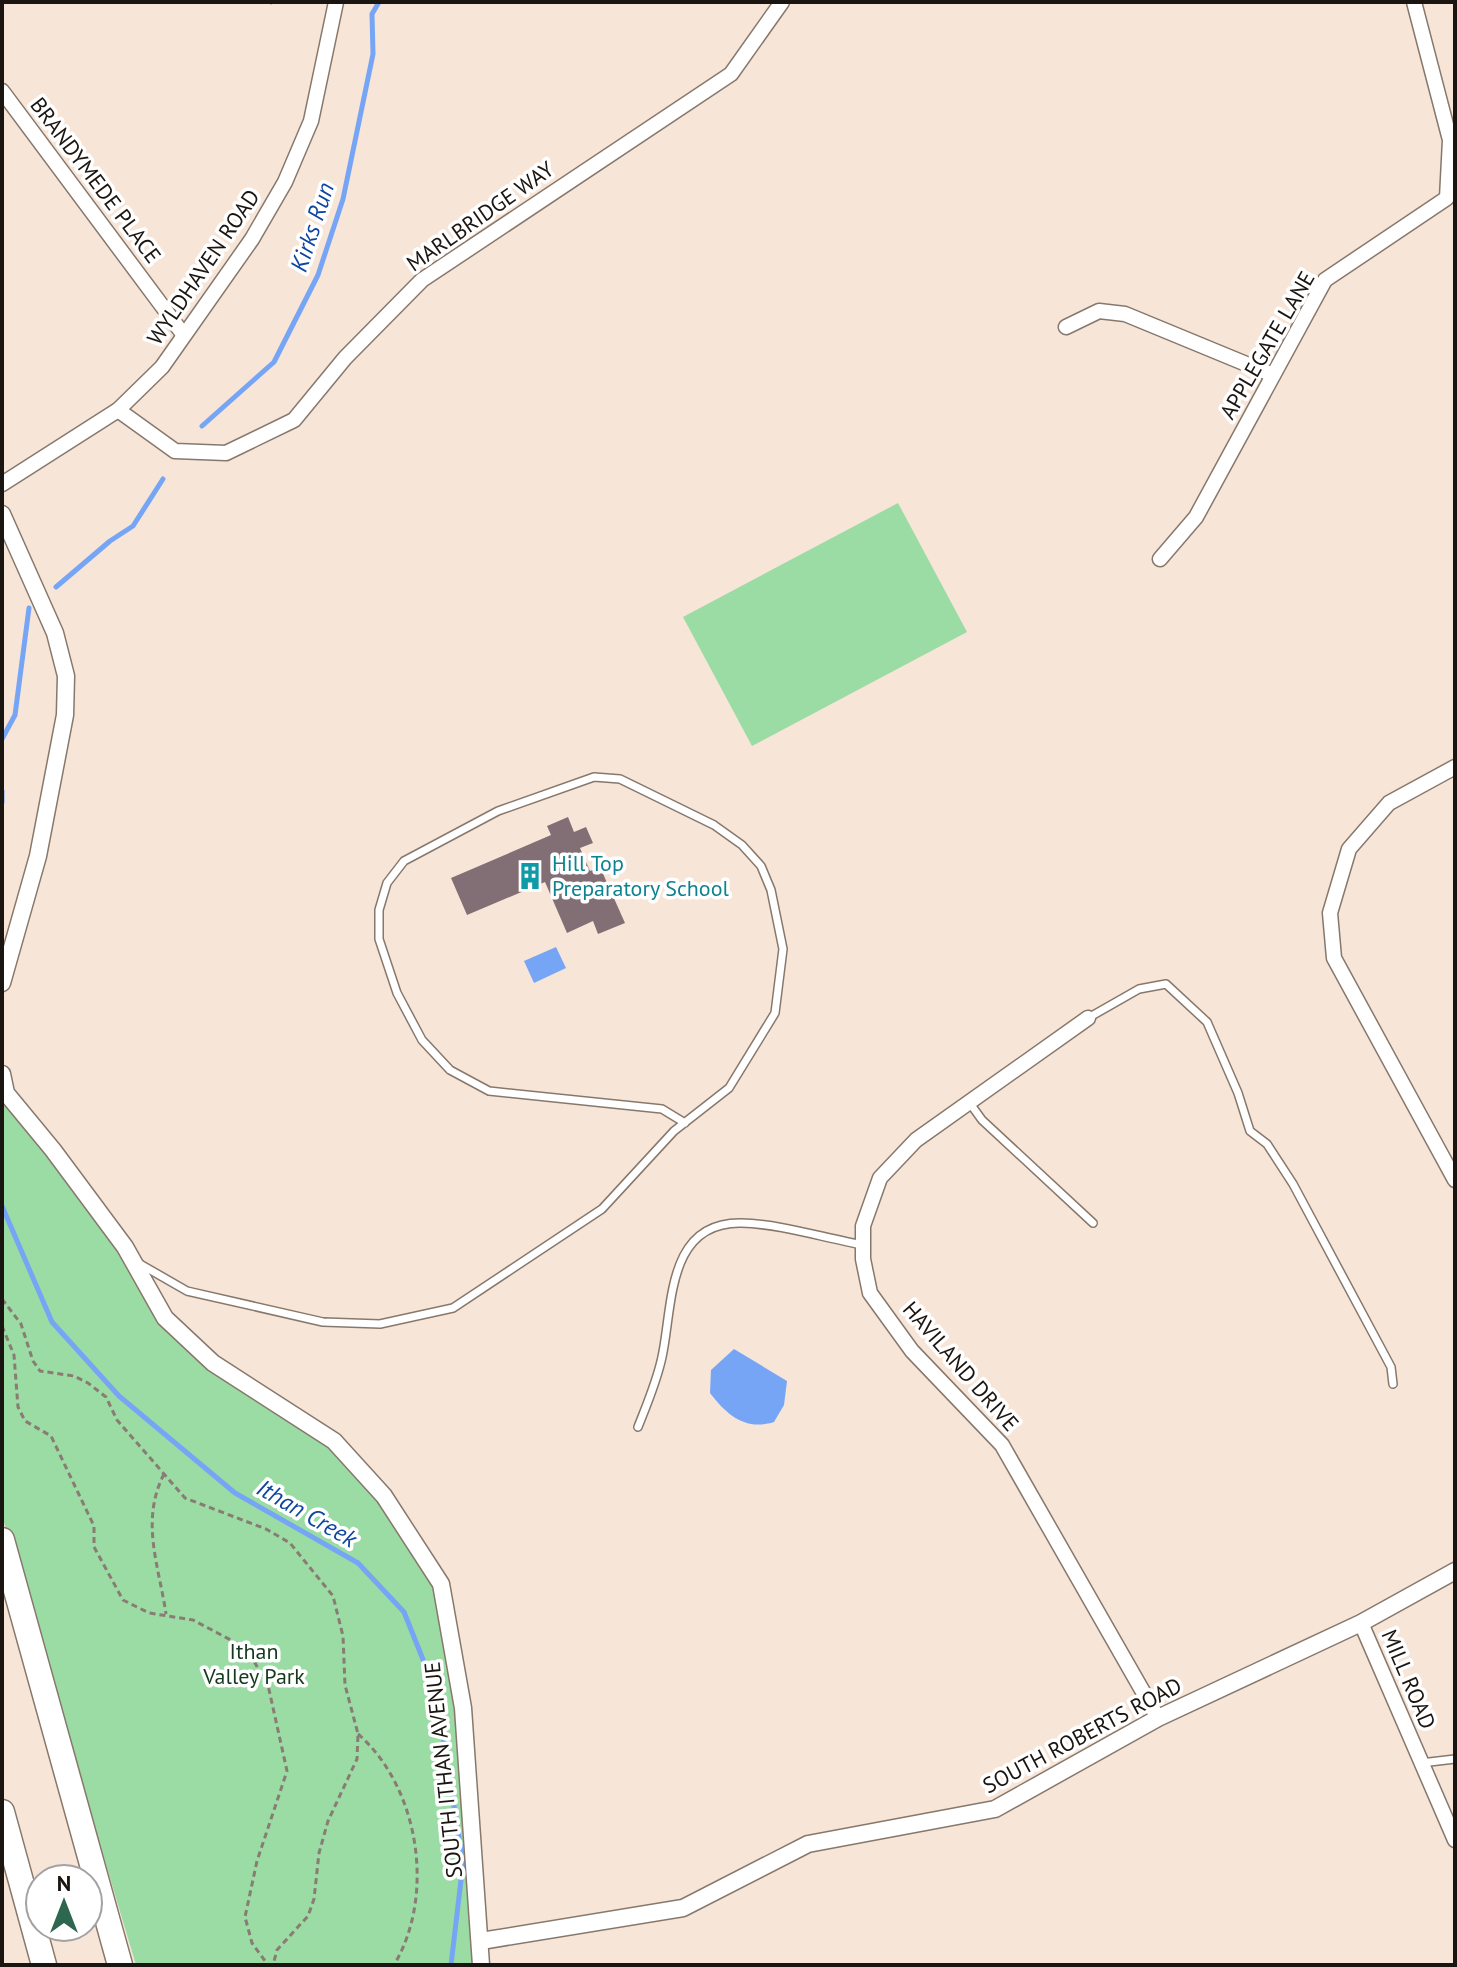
<svg xmlns="http://www.w3.org/2000/svg" width="1457" height="1967" viewBox="0 0 1457 1967" font-family="'PT Sans',sans-serif">
  <rect width="100%" height="100%" fill="#f7e5d8"/>
  <g fill="#9bdba4">
    <polygon points="898,503 967,632 752,746 683,617"/>
    <polygon points="2,1095 53,1150 165,1318 213,1363 334,1441 441,1584 463,1708 481,1965 136,1965 2,1516"/>
  </g>
  <g fill="#76a5f6">
    <polygon points="556,947 566,968 534,983 524,961"/>
    <path d="M734,1349L787,1381L784,1405L774,1422C745,1431 727,1415 710,1393L711,1370Z"/>
  </g>
  <g fill="none" stroke-linecap="round" stroke-linejoin="round">
    <g stroke="#76a5f6" stroke-width="5">
      <polyline points="202,426 274,362 318,275 343,199 373,54 372,14 379,2"/>
      <polyline points="56,587 110,541 133,526 163,479"/>
      <polyline points="2,739 15,715 29,608"/>
      <polyline points="2,791 2,802"/>
      <polyline points="2,1206 52,1322 119,1396 235,1493 358,1563 404,1612 436,1692 463,1863 451,1965"/>
    </g>
  </g>
  <polygon fill="#826f76" points="568,817 574,832 586,827 593,843 580,848 590,871 600,867 625,923 598,934 593,921 567,933 545,882 467,915 451,878 551,835 547,826"/>
  <g fill="none" stroke-linecap="round" stroke-linejoin="round">
    <g stroke="#87786c" stroke-width="10">
      <g id="service">
        <polyline points="1088,1018 1139,989 1166,984 1207,1022 1238,1093 1250,1131 1267,1144 1293,1184 1391,1367 1393,1384"/>
        <polyline points="969,1102 982,1120 1093,1223"/>
        <polyline points="140,1264 187,1291 323,1322 380,1324 453,1308 602,1209 674,1131 729,1088 775,1013 783,949 771,890 761,866 742,845 714,825 620,779 594,777 498,811 404,861 387,883 379,910 379,939 397,993 422,1040 450,1070 489,1091 662,1109 685,1123"/>
        <path d="M638,1427C647,1404 657,1381 662,1357C673,1307 666,1222 741,1223C781,1224 824,1238 863,1245"/>
        <polyline points="1421,1763 1455,1759"/>
      </g>
    </g>
    <g stroke="#87786c" stroke-width="17">
      <g id="minor">
        <polyline points="2,91 183,334"/>
        <polyline points="1066,327 1099,311 1125,314 1273,375"/>
        <polyline points="118,410 175,451 226,453 294,420 345,358 422,280 731,74 782,2"/>
        <polyline points="2,484 118,410 162,367 252,239 285,182 311,121 336,2"/>
        <polyline points="1160,559 1196,517 1325,280 1447,198 1450,140 1414,2"/>
        <polyline points="1455,767 1389,803 1349,849 1330,913 1334,958 1455,1180"/>
        <polyline points="1088,1018 916,1140 880,1178 863,1226 863,1259 870,1293 912,1351 1002,1445 1158,1718"/>
        <polyline points="1361,1623 1455,1840"/>
      </g>
    </g>
    <g stroke="#87786c" stroke-width="19">
      <g id="tertiary">
        <polyline points="2,514 55,633 66,676 65,715 38,856 2,983"/>
        <polyline points="2,1074 6,1093 53,1150 125,1247 165,1318 213,1363 334,1441 384,1496 441,1584 463,1708 481,1965"/>
        <polyline points="481,1941 683,1908 808,1844 995,1809 1158,1718 1361,1623 1455,1571"/>
      </g>
    </g>
    <g stroke="#87786c" stroke-width="27">
      <g id="motorway">
        <polyline points="2,1540 120,1965"/>
        <polyline points="2,1812 44,1965"/>
      </g>
    </g>
    <g stroke="#887c74" stroke-width="3" stroke-dasharray="6 4" stroke-linecap="butt">
      <polyline points="270,4 271,2"/>
      <polyline points="2,1299 21,1324 33,1361 40,1371 74,1376 88,1383 106,1397 117,1420 185,1498 266,1529 290,1543 333,1596 343,1636 345,1685 358,1734 357,1759 328,1821 319,1853 314,1899 308,1916 277,1950 273,1965"/>
      <polyline points="2,1326 14,1355 18,1407 25,1421 51,1436 94,1526 94,1547 123,1600 149,1613 193,1620 246,1648 268,1685 287,1771 257,1861 245,1917 252,1943 268,1965"/>
      <path d="M164,1474C140,1521 159,1566 166,1614"/>
      <path d="M358,1734C419,1787 436,1895 394,1965"/>
    </g>
    <use href="#service" stroke="#fff" stroke-width="7"/>
    <use href="#minor" stroke="#fff" stroke-width="14"/>
    <use href="#tertiary" stroke="#fff" stroke-width="16"/>
    <use href="#motorway" stroke="#fff" stroke-width="24"/>
  </g>
  <defs>
    <g id="building-bare" transform="scale(2.16)"><path d="M-4-6H4V6H1V3H-1V6H-4ZM-2.5-4.3h1.7v1.8h-1.7ZM.8-4.3h1.7v1.8H.8ZM-2.5-1h1.7V.8h-1.7ZM.8-1h1.7V.8H.8Z" fill="#0f9aa8" stroke="#fff" stroke-width="2.5" paint-order="stroke"/></g>
  </defs>
  <g fill-rule="evenodd">
    <use href="#building-bare" x="530" y="876"/>
  </g>
  <g text-anchor="middle" dominant-baseline="central" stroke-width="7" stroke-linejoin="round" paint-order="stroke">
    <g font-size="22" fill="#1b1511" stroke="#fff">
      <text transform="translate(96 180) rotate(53)">BRANDYMEDE PLACE</text>
      <text transform="translate(480 216) rotate(-35)">MARLBRIDGE WAY</text>
      <text transform="translate(203 267) rotate(-56)">WYLDHAVEN ROAD</text>
      <text transform="translate(1267 345) rotate(-60)">APPLEGATE LANE</text>
      <text transform="translate(961 1366) rotate(49)">HAVILAND DRIVE</text>
      <text transform="translate(1409 1679) rotate(67)">MILL ROAD</text>
      <text transform="translate(1082 1735) rotate(-28)">SOUTH ROBERTS ROAD</text>
      <text transform="translate(443 1770) rotate(-96)">SOUTH ITHAN AVENUE</text>
    </g>
    <g font-size="22" fill="#0d838f" stroke="#fff" text-anchor="start">
      <text x="552" y="863">Hill Top<tspan x="552" dy="25">Preparatory School</tspan></text>
    </g>
    <g font-size="22" fill="#16391d" stroke="#fff">
      <text x="254" y="1651">Ithan<tspan x="254" dy="25">Valley Park</tspan></text>
    </g>
    <g font-size="24" font-style="italic" fill="#0e45a1" stroke="#fff">
      <text transform="translate(312 227) rotate(-72)">Kirks Run</text>
      <text transform="translate(307 1513) rotate(30)">Ithan Creek</text>
    </g>
  </g>
  <rect width="1457" height="1967" fill="none" stroke="#1b1511" stroke-width="8"/>
  <g transform="translate(64 1903)"><circle r="38" fill="#ffffff" stroke="#a4a1a0" stroke-width="2"/>
  <path d="M0-6L14 30L0 20L-14 30Z" fill="#2e674f"/>
  <text y="-12" font-size="22" font-weight="bold" text-anchor="middle" fill="#1b1511">N</text>
  </g>
</svg>
